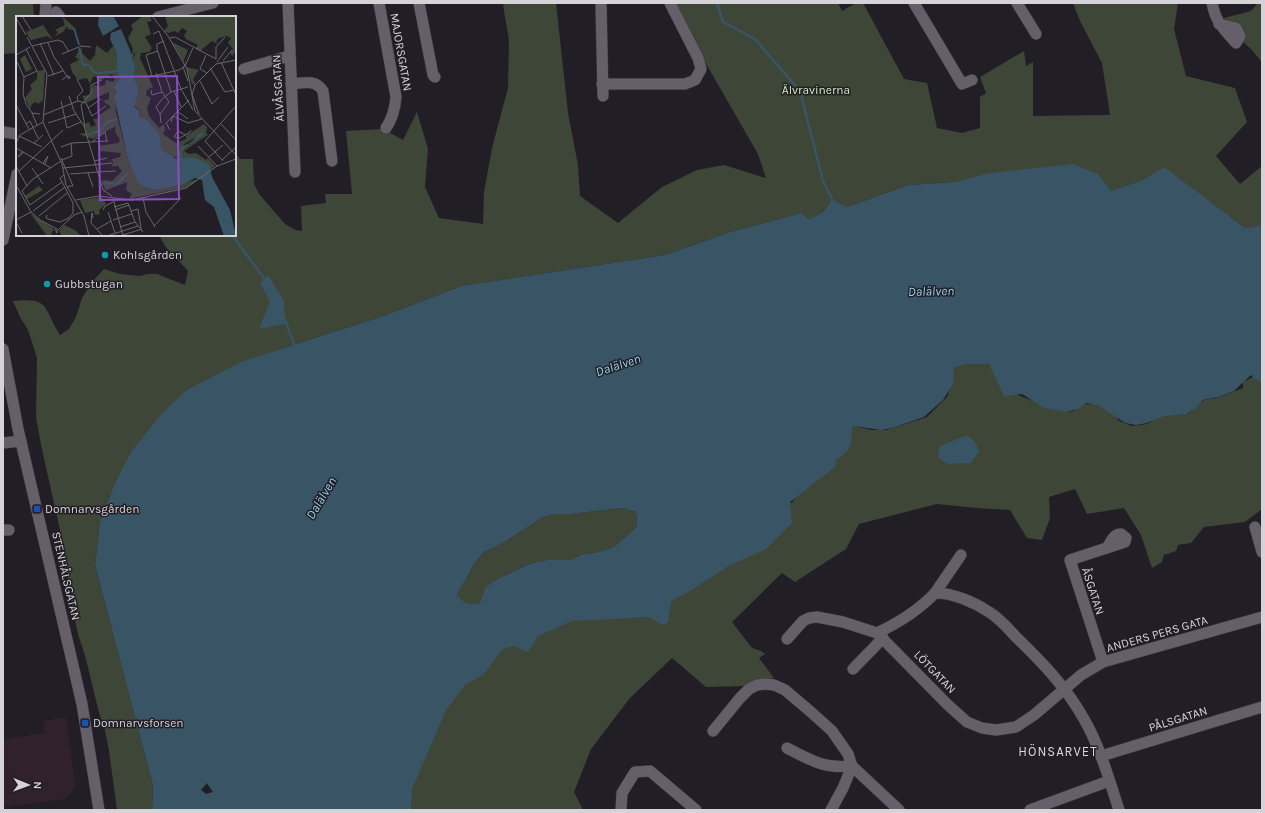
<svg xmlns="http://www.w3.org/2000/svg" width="1265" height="813" viewBox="0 0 1265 813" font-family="Karla,sans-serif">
  <rect width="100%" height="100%" fill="#221e25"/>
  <polygon fill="#30212c" points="66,717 75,784 71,793 66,799 3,807 3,739 44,733 43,721"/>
  <g fill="#3e4638">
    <polygon points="3,3 33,3 34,17 17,17 17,53 3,54"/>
    <path d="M507,3H556L568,113L578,165L580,196L618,223L662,187L697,170L724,165L766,178L758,154L671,3H838L842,11L856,3H863L904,79L927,83L937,128L962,133L980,128V97L986,93L980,77L1024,51L1026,66L1033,62V116L1110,115L1102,63L1080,21L1073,3H1178L1174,29L1186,76L1235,88L1247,122L1216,156L1240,184L1262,166V228H1245L1230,217L1147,179L1111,191L964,180L954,182L908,185L847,207L832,199L823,212L809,219L801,213L730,232L665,255L461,286L386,315L272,352L111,493L100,521L95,565L153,786L152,810H117L109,751L105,730L99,713L86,659L78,634L72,606L62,539L41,445L36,417L37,358L28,330L20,317L13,301C51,297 43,308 60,335L69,329L76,317L82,298L93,281L104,269L120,274L139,276L148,274H157L185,285L188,271L165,246L159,235H235V152L240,159H253L254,184L259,194L285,224L295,230L302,231L301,206L326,203L325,194H352L346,131L383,129L403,140L417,112L428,149L425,187L439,218L483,224L484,192L492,148L508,88L509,40L503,5Z"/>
    <polygon points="1258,3 1262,3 1262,62 1250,48 1237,37 1224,18 1251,11"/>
    <polygon points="961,360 987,363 991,366 1018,395 1048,407 1069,412 1074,411 1082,404 1095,404 1111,408 1119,421 1132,426 1147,424 1161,416 1171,414 1188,414 1204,400 1216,398 1243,388 1243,382 1253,377 1262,379 1262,509 1245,522 1204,527 1191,543 1178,545 1176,551 1164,555 1162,562 1152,568 1141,535 1124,508 1087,514 1075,489 1049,497 1050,518 1042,540 1027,538 1010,510 976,508 937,504 859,524 846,549 795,582 782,573 732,622 752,648 761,651 765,654 759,658 774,678 744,686 706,687 672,658 630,698 591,749 574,792 583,810 411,810 413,787 443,704 499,646 540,634 581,616 670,600 790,502 792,503 838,428 855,426 871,430 886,430 927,417 947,397 953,380 953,366"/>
    <polygon points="622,508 636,512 637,526 634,531 614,547 598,552 581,555 571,560 547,560 532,563 499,578 480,603 470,605 463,603 457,595 476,561 484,552 503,543 543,517 554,514 571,514"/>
  </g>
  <g fill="#395565" fill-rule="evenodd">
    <path d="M1073,164L1098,174L1111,191L1143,180L1164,167L1245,228L1262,226V383L1258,380L1254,379L1251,375L1234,391L1218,397L1203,400L1197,407L1187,414L1164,416L1147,423L1136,425L1125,423L1098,405L1086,403L1078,409L1067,412L1044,408L1022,394L1004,396L989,364H967L954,367L953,384L943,400L924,417L892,428L881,430L853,426L852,428C851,445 851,451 836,460L835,467L790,502L792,523L766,549L728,566L690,591L671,601L668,622L662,625L649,617L572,621L538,636L528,652L514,646L503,649L483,675L466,684L446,710L413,787L411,810H152L153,786L95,565L100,521L115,483L131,452L163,412L187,390L241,362L386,315L461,286L665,255L730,232L801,213L809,219L823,212L832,199L847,207L908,185L954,182L991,173ZM622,508L636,512L637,526L634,530L614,547L598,552L581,555L571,560H547L532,563L499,578L486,587L480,603C469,605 464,604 457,595L476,561L484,552L503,543L543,517L554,514H571ZM207,783L213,792L206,794L201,790Z"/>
    <polygon points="268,275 284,301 285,324 259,329 270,301 260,283"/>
    <polygon points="964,436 968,436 975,442 979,451 971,463 948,464 938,458 939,447"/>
  </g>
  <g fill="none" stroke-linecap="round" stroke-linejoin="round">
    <g stroke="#395565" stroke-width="2.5">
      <polyline points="717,3 723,22 755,39 800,91 823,181 832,199 832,202"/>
      <polyline points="232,235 266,281"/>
      <polyline points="283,314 295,347"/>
    </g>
    <g stroke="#3c393e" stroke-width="12">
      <g id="minor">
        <polyline points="288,3 295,172"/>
        <path d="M379,3L396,97C395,109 393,118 386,128"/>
        <polyline points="419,3 433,75 435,77"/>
        <polyline points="601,3 603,96"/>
        <polyline points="914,3 962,84 972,80"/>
        <polyline points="1017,3 1036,34"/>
        <path d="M1212,3C1216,23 1223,28 1236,43L1240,36L1236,28L1219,24"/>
        <polyline points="56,12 60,17"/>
        <polyline points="45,17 46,3"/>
        <polyline points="158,17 213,3"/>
        <polyline points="244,69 289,56"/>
        <path d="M291,84C304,83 315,79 323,91L332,161"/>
        <polyline points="602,84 685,84 695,80 701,69 698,58 670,3"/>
        <polyline points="3,132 17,134"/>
        <polyline points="3,240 17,174"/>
        <polyline points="3,349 18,429 82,704 99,810"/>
        <polyline points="3,443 21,441"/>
        <polyline points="1255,527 1262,552"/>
        <polyline points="3,530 9,530"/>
        <polyline points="935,593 961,555"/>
        <path d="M877,633C898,623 919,610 935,593C953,593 974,602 989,612C999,618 1008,628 1016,637C1042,662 1066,687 1084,719C1100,747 1109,779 1119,810"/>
        <polyline points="787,639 803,621 809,618 817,617 843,622 877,633 948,705 967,722 982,728 996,730 1016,727 1034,715 1081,675 1103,662 1262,617"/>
        <path d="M1103,662L1070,560L1125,542L1126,538L1121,534C1113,534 1111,542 1107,548"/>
        <polyline points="853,669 883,638"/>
        <polyline points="713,731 740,698 749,689 757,685 765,684 774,685 785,690 811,712 832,731 848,754 852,766 899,810"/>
        <path d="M787,748C810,760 824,769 852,766L843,788L831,810"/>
        <polyline points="1101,756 1262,707"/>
        <polyline points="621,810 622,793 635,772 650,771 696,810"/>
        <polyline points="1030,810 1109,781"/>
      </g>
    </g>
    <use href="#minor" stroke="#645f68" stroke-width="11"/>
  </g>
  <g fill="#0f9aa8" stroke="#221e25" stroke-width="1.5">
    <circle cx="105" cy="255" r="4"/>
    <circle cx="47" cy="284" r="4"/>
  </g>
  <g fill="#1a4fb4" stroke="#221e25" stroke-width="1.5">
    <rect x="33" y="505" width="8" height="8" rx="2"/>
    <rect x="81" y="719" width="8" height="8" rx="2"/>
  </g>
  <g text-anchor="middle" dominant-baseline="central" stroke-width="3" stroke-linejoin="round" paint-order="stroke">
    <g font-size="12" fill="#d6d3d8" stroke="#221e25">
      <text transform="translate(401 52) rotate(80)">MAJORSGATAN</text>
      <text transform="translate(278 88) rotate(-93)">ÄLVÅSGATAN</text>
      <text transform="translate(66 576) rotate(77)">STENHÅLSGATAN</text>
      <text transform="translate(1093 591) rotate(72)">ÅSGATAN</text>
      <text transform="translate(1157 634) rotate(-16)">ANDERS PERS GATA</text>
      <text transform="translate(935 672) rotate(46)">LÖTGATAN</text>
      <text transform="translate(1178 719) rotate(-17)">PÅLSGATAN</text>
    </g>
    <g font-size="12" fill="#d2eebc" stroke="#221e25">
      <text x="816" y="90">Älvravinerna</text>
    </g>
    <g font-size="12" fill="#d6d3d8" stroke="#221e25" text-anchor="start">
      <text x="113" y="255">Kohlsgården</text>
      <text x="55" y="284">Gubbstugan</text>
      <text x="45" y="509">Domnarvsgården</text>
      <text x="93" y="723">Domnarvsforsen</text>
    </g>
    <g font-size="13" font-style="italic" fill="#96cfed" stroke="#221e25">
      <text transform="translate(931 291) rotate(-1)">Dalälven</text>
      <text transform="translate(618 365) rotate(-18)">Dalälven</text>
      <text transform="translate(321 498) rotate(-59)">Dalälven</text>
    </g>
    <g font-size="13" letter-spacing="1" fill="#dcd6e0" stroke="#221e25">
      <text x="1058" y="751">HÖNSARVET</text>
    </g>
  </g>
  <g transform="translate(16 16)">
    <rect width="220" height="220" fill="#221e25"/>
    <path d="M46,0L58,11L64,29L58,14L52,13L51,10L47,16L39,20L42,16L39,14L49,9ZM127,0H134L136,5L131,6L135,18L129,21L136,32L133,36L125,37L124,42L137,71L131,74L130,79L135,82L131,92L133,100L143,112L148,108L149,114L147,118L160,127L170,123V120L188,108L191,111L190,118H193L168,135L173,138L180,137L190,144L192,142L199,150L193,155L177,141L166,143L164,137L168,131L188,118L187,117L168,128L162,138L163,142L152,140L146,135L136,109L125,104L123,93L117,90L123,73L118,62L119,48L116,43L119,38L112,22L117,13L115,9ZM149,0H220V35L216,40L214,37L217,33L212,27L215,22L211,20L203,22L200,25L202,28L196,25L184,35L179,33L182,29L170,23L168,19L171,15L168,13L166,12L162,17L159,15L152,17L148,15L152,10ZM27,9L37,24L31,20L15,24L17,28L10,16ZM156,26L172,34L168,44L169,48ZM80,29L91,37L97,30L101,38L104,63L99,72L100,96L111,139L128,171L139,174L183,163L171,171L113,183L116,178L110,174L111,166L88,175L89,172L85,166L88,164L96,165L106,155L102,150H96L97,145L94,144L104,141L105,137L83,135L82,130L102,127L104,124L99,116L100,110L77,123L62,118L70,117L69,108L73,106L75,111L80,109L77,103L83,102L82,100L95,91L87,85L93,83V76L70,87L66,80L74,79L77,69L85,70L89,69L90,64L97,66L99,63L96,58L83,65L79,60L77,61L74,68L71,62L62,64L56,56L54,48L63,44L59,41L66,30V37L74,45L79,39ZM9,39L16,53L10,56L4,43ZM170,51L183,54L177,63L180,69L176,68ZM29,54L27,84L22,88L20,86L16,88L14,93L9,82L16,73L14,69L21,63V55ZM23,170L27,174L11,183L9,180ZM86,181L90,188L83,194L84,198L79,199L78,195L69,197L64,184ZM14,197L38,213L34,220H31ZM48,209L59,214L65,220H46L43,215Z" fill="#3e4638"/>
    <path d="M83,0H97L103,10L87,20L82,9ZM105,13L116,39L117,33L118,35L116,43L119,48L118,62L123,73L118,91L123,94L124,101L133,106L143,118L146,134L160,143L163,142V135L166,130L174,127L185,116L189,118L170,130L165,136L166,142L177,141L193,148L196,161L214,194L220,220H208L198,191L189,184L186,164L179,162L168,168L139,174L128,171L121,165L111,139L98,80L100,76L98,71L104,63L101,55V38L94,23L95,17Z" fill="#395565"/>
    <path fill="none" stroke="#395565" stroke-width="2" d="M58,12L63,29M63,32L67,49H73M74,50L78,56L84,57L101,55M72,119L85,114L91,106L101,103M89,167L101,168L111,158"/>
    <path fill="none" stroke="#6a666d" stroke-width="1" d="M6,0L15,14M136,0L152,20L171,53L179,95L220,139M0,2L10,19M137,18L143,15L165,73L177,94M11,21L31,58L27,106L46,148L50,169L68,200L73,220M154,22L159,21L200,43M148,25L141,28V33L155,76M24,27L38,59M32,27L38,41L51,60L53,63L54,61L51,60L46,64M16,30L42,24L47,26L53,36M46,38L65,30L75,31M0,39L14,31M190,39L184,53L191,57M200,43V31L209,21M0,44L8,61L7,78L10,88L16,97L24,98M220,44V61M207,45L216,34M201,46L212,31M205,46L220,79M167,51L172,65M194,52L209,76L218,74M140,57L146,76L153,86L144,98L145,107M32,60L47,55M136,60L130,39L142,35M8,61L21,55L10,33M133,61L163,54L169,50L177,32M61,63L67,75L61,81L62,85L70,87L76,100L90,90M184,65L196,88L203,81M178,70L200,48L220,44M179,70L176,78L183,98M135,74L136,79L146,76M158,75L165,91M53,80L58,95L68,110L87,174L96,180M45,85L51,112L65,106M0,89L13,113M72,92L85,83M161,95L172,103M16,97L21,109M144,98L140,91L146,83L155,76L172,71M27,99L62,85M155,106L157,100L172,107L186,103M32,107L60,98M10,108L14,105L22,122M205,108L220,124M69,111L65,89L75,77V69L86,64M154,114L150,107L173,84M170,119L162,115L158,121L162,122H164L169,119L173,117L175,114M3,120L26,131M76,126L89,116L91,126M0,127L4,119L27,106M18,127L27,119M182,130L201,150M45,131L56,127L92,125M0,132L35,152M7,135L2,141L8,136M193,141L207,129M45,142L57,170H53L52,172M46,144L56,140L55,127M206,144L220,131M45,145L17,163L6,175L14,189L46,166M78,145L91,142M207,145L189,125L220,90M27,147L32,140L29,148M0,150L11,170M16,152L27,168M47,152L96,147M3,155L47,114M82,156L100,155M72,157L77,171M54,158L82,156M0,169L15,196L24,204L41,213V217L39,213M97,182L107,220M127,182L130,196L139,211M60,184L83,180L116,184L170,172L201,150L220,143M98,191L112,187L119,206L127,216M87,194L89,190L97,186M99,194L113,189M17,195L49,171M115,195L122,193L125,212M92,196L99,217M31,199L30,202L32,203L44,206L53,202L57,197V187L44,162L48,159M23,200L51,177M77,202L76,197L75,207L87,220M0,204L15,196M97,204L116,198M0,206L6,217M138,210L165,182M104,211L119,206M81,213L95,205M42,214L58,199L66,196M107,219L126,213M91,220L122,210"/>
    <path fill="#8d4dc4" fill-opacity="0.15" stroke="#8d4dc4" stroke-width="2" d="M161,60L163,183L84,184L82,61Z"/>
    <rect width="220" height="220" fill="none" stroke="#d6d3d8" stroke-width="2"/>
  </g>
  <rect width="1265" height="813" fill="none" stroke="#d6d3d8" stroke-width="8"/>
  <g transform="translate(28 785) rotate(91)" stroke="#221e25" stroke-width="3" paint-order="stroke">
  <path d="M0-3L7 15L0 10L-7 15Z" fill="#d6d3d8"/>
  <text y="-6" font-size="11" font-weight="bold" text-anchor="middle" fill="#d6d3d8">N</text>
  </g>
</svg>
